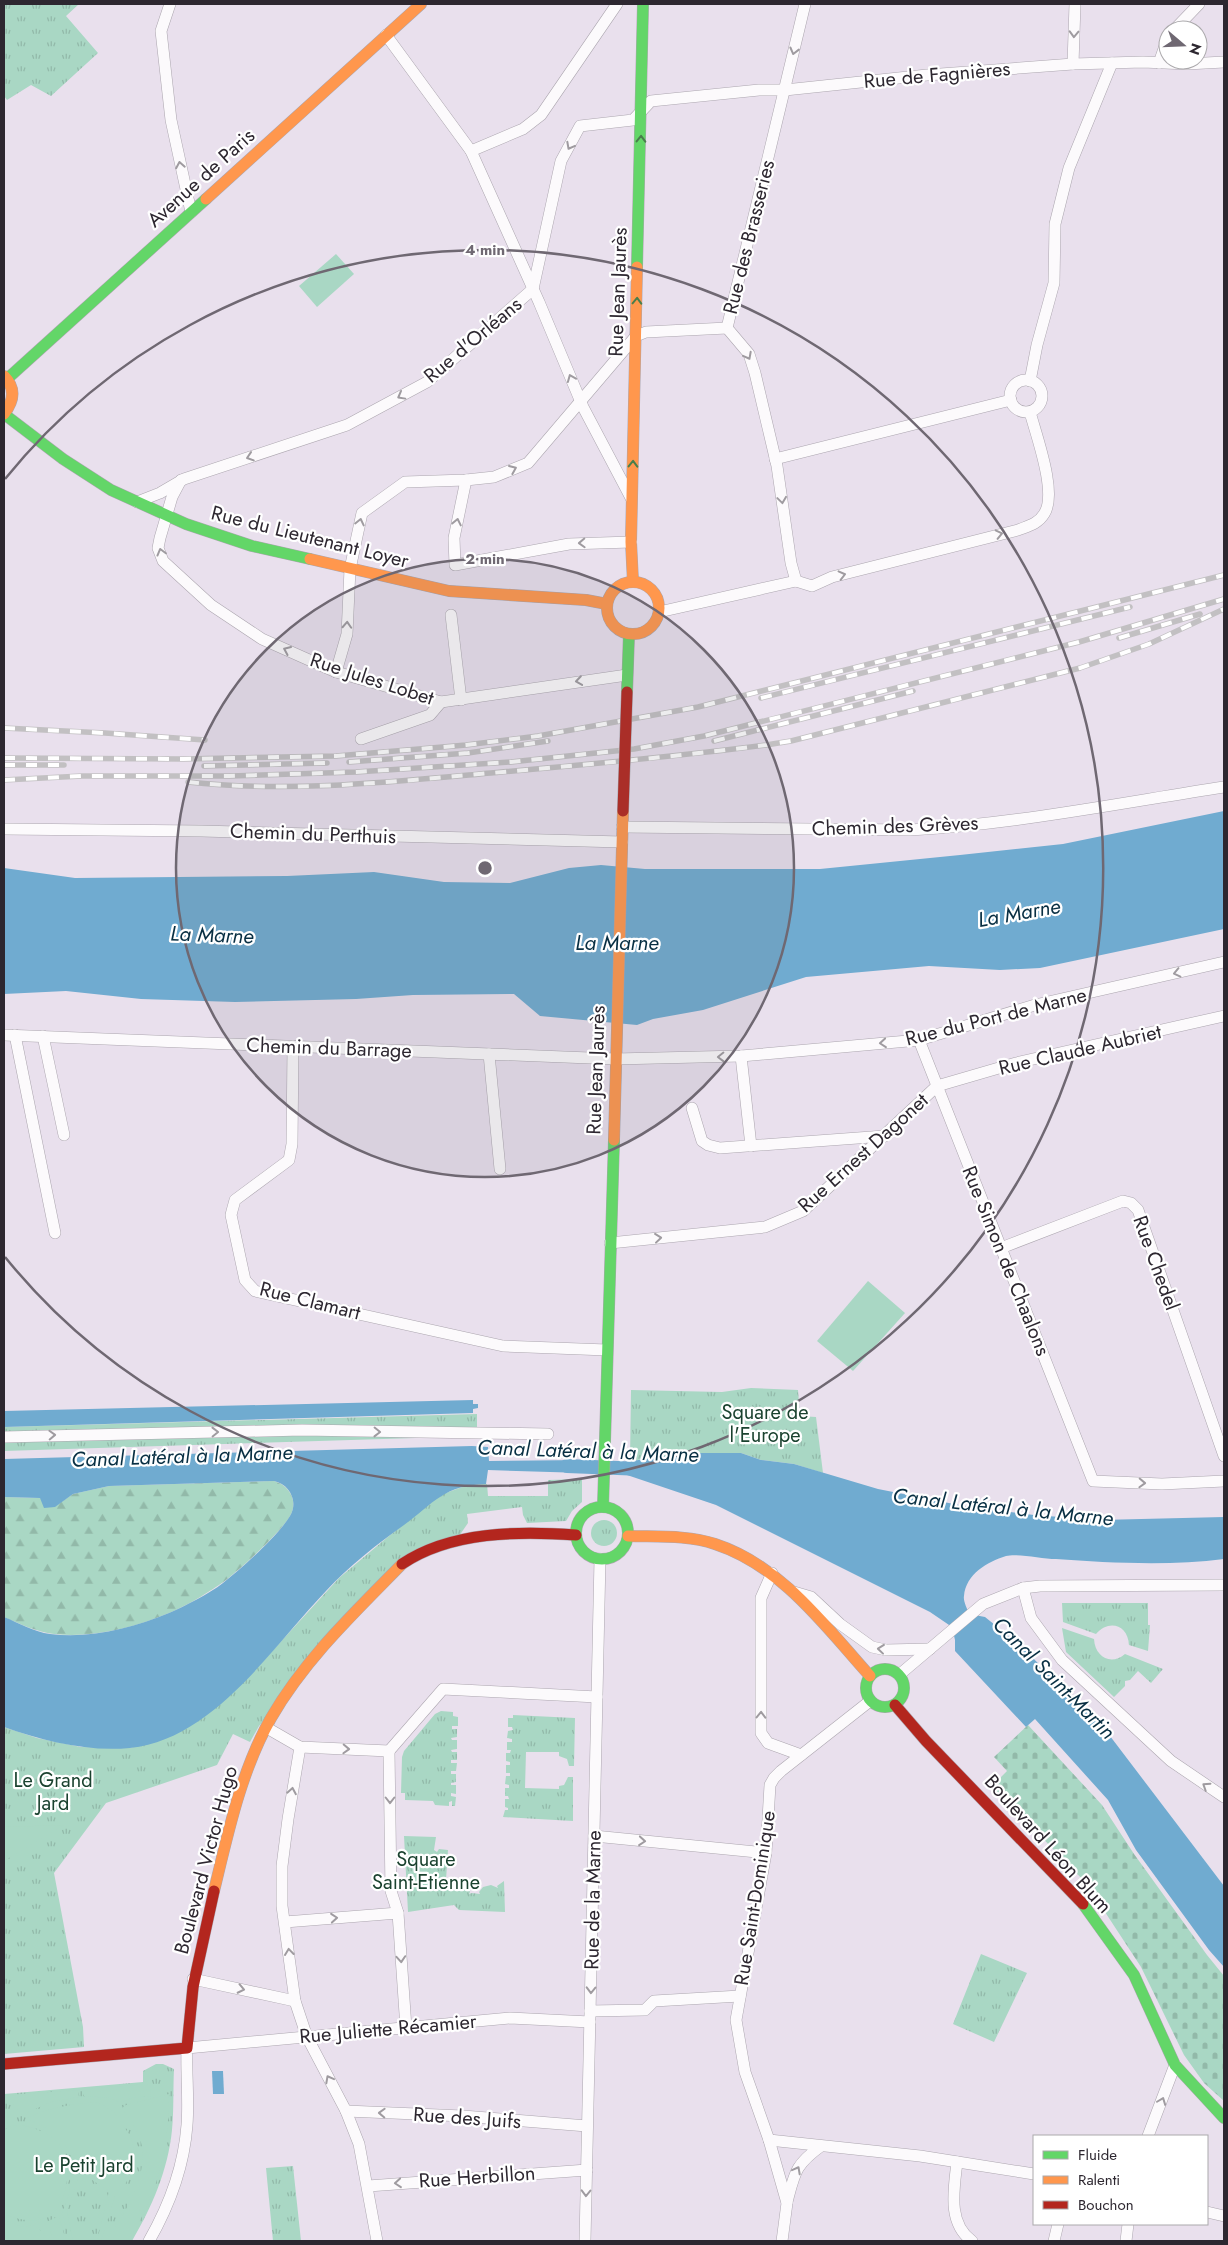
<svg xmlns="http://www.w3.org/2000/svg" width="1228" height="2245" viewBox="0 0 1228 2245" font-family="Jost,sans-serif">
  <defs>
    <pattern id="grass-tufts" width="24" height="20" patternUnits="userSpaceOnUse" patternTransform="scale(1.25)"><rect width="24" height="20" fill="#a9d7c4"/><path d="M3 7l-1-3M5 7V3M7 7l1-3M15 17l-1-3M17 17v-4M19 17l1-3" fill="none" stroke="#92b9a9"/></pattern>
    <pattern id="forest-firs" width="22" height="20" patternUnits="userSpaceOnUse" patternTransform="scale(1.25)"><rect width="22" height="20" fill="#a9d7c4"/><path d="M5 1l3.5 6h-7zM16 11l3.5 6h-7z" fill="#92b9a9"/></pattern>
    <pattern id="cemetery-stones" width="16" height="16" patternUnits="userSpaceOnUse" patternTransform="scale(1.25)"><rect width="16" height="16" fill="#a9d7c4"/><path d="M2 7V4a2 2 0 0 1 4 0v3zM10 15v-3a2 2 0 0 1 4 0v3z" fill="#92b9a9"/></pattern>
  </defs>
  <rect width="100%" height="100%" fill="#e9e0ed"/>
  <g fill="url(#grass-tufts)">
    <polygon points="4,4 79,4 66,16 98,53 51,96 31,85 7,100 4,96"/>
    <polygon points="751,1388 798,1390 800,1416 816,1417 823,1473 794,1464 761,1460 741,1453 690,1453 630,1461 631,1390 722,1392"/>
    <polygon points="477,1414 477,1432 4,1436 4,1427"/>
    <polygon points="232,1434 448,1437 4,1451 4,1439"/>
    <polygon points="582,1479 582,1502 572,1511 566,1521 527,1523 523,1515 522,1507 467,1514 468,1523 457,1539 403,1563 259,1726 250,1742 233,1734 217,1765 106,1803 54,1873 83,2027 84,2047 4,2054 4,1727 37,1738 81,1747 130,1748 172,1735 253,1672 339,1578 389,1536 440,1495 468,1485 487,1484 488,1496 548,1496 548,1480"/>
    <circle cx="604" cy="1533" r="13"/>
    <path d="M1062,1603H1148V1625H1150L1148,1651L1129,1645C1128,1625 1109,1619 1096,1634L1063,1622Z"/>
    <path d="M1062,1628L1094,1639C1095,1657 1111,1666 1125,1654L1163,1669L1151,1683L1138,1671L1130,1680L1125,1681V1686L1114,1697L1066,1652Z"/>
    <polygon points="441,1711 453,1712 453,1716 458,1717 458,1726 452,1726 452,1729 457,1729 457,1737 451,1738 452,1740 457,1740 457,1749 451,1750 452,1752 457,1752 457,1760 451,1760 451,1763 457,1763 456,1771 451,1771 451,1774 456,1774 456,1782 451,1783 451,1785 456,1785 456,1794 451,1793 451,1796 456,1797 455,1806 452,1806 452,1801 449,1802 449,1806 435,1805 433,1801 405,1800 405,1793 401,1793 402,1757 404,1751 435,1714"/>
    <polygon points="513,1715 575,1718 574,1766 569,1766 567,1759 559,1756 559,1752 526,1752 525,1788 559,1789 559,1786 564,1785 568,1777 573,1777 573,1821 503,1817 505,1810 508,1810 508,1808 505,1807 505,1799 509,1799 508,1796 505,1796 505,1788 509,1788 509,1785 505,1784 506,1776 510,1776 510,1773 506,1773 506,1765 510,1765 510,1762 506,1761 506,1753 510,1753 511,1750 507,1750 507,1742 512,1742 512,1739 507,1738 508,1731 513,1730 512,1727 508,1727 508,1718 513,1718"/>
    <polygon points="404,1836 436,1837 434,1850 437,1852 439,1849 448,1850 446,1880 452,1883 452,1886 454,1883 467,1887 470,1892 469,1894 472,1893 480,1894 479,1892 483,1887 491,1885 498,1888 497,1886 504,1881 505,1912 459,1910 454,1905 408,1912"/>
    <polygon points="981,1954 1027,1973 994,2042 953,2024"/>
    <path d="M156,2064H163L174,2069C173,2089 174,2110 172,2130C168,2170 152,2207 132,2241H4V2094L143,2082V2071Z"/>
    <polygon points="293,2166 301,2241 273,2241 266,2168"/>
  </g>
  <path fill="url(#forest-firs)" d="M274,1481C289,1485 299,1501 290,1516C281,1532 235,1575 219,1585C204,1595 186,1606 169,1613C134,1628 93,1638 54,1634C37,1632 20,1624 4,1617V1497L40,1498L54,1507L73,1494L109,1486Z"/>
  <polygon fill="url(#cemetery-stones)" points="1028,1725 1102,1805 1134,1854 1207,1955 1224,1976 1224,2101 1204,2083 1184,2055 1141,1967 1086,1883 992,1786 1007,1771 994,1757"/>
  <g fill="#a9d7c4">
    <polygon points="336,254 354,274 317,307 299,286"/>
    <polygon points="868,1281 905,1313 853,1371 817,1341"/>
    <polygon points="64,1825 4,1861 4,1827"/>
    <polygon points="150,2084 151,2096 132,2098 120,2103 111,2098 84,2096 82,2089"/>
    <polygon points="78,2090 79,2097 51,2102 22,2115 6,2095"/>
    <path d="M169,2094C169,2149 158,2194 128,2241H105C123,2220 148,2174 142,2146C139,2132 130,2120 122,2108L126,2105Z"/>
    <path d="M98,2102L114,2112L131,2137L135,2155L132,2170L125,2185L115,2196L101,2241H97L109,2191L86,2176L79,2175L67,2212L73,2241H70L62,2213L69,2194L72,2157L63,2141L47,2129L27,2118C50,2107 72,2104 98,2102Z"/>
    <path d="M20,2125C55,2131 74,2150 66,2187C59,2223 34,2226 4,2214V2130L12,2126Z"/>
    <polygon points="59,2216 66,2241 18,2241 4,2236 4,2220 23,2227 34,2225 50,2238 52,2236 50,2231 42,2224"/>
  </g>
  <g fill="#70abd0">
    <polygon points="1224,811 1224,929 1040,968 1000,970 929,966 806,977 703,1010 653,1019 637,1025 540,1016 514,994 413,995 356,999 235,1002 141,999 66,991 4,994 4,868 75,878 287,876 374,872 444,882 510,883 569,868 601,865 645,869 820,869 960,855 1063,844"/>
    <polygon points="473,1400 473,1404 478,1404 478,1408 473,1409 473,1413 4,1427 4,1411"/>
    <path d="M472,1446L488,1447L489,1461L585,1460L584,1473L488,1470L486,1484C444,1485 434,1503 404,1525C376,1545 349,1566 326,1591C272,1647 214,1739 130,1748C87,1752 44,1741 4,1727V1617C19,1623 34,1632 50,1634C90,1639 133,1628 169,1613C185,1606 209,1594 223,1583C241,1569 278,1536 290,1516C299,1501 289,1484 274,1481L109,1486L73,1494L55,1507L44,1508L40,1498L4,1497V1459Z"/>
    <path d="M690,1453H741L761,1460L794,1464L878,1489L964,1506L1034,1515L1100,1520L1224,1517V1559C1171,1566 1109,1563 1056,1559C1042,1559 1018,1553 1006,1556C987,1562 966,1574 964,1596C963,1601 967,1608 969,1614L985,1617L1021,1646L1110,1736L1224,1886V1967L1209,1950L1136,1850L1108,1800L1035,1719L1026,1727L955,1651V1640L952,1627L930,1612L716,1505L624,1474V1462Z"/>
    <polygon points="212,2071 223,2071 224,2094 213,2094"/>
  </g>
  <g fill="none" stroke-linecap="round" stroke-linejoin="round">
    <polyline stroke="#70abd0" stroke-width="14" points="567,1466 643,1469"/>
    <g stroke="#aca6af" stroke-width="12">
      <g id="street">
        <polyline points="170,4 161,31 171,120 191,212"/>
        <polyline points="1174,30 1199,4"/>
        <polyline points="386,35 471,151 539,302 583,407 631,498"/>
        <polyline points="1159,63 1168,37"/>
        <polyline points="1073,64 1075,4"/>
        <polyline points="471,151 523,129 541,115 617,4"/>
        <circle cx="1026" cy="396" r="16"/>
        <polyline points="1030,381 1037,345 1054,283 1055,224 1069,168 1112,63"/>
        <polyline points="775,459 1011,400"/>
        <polyline points="181,480 172,497 160,538 158,548 163,561 211,605 262,639 336,672 441,702 627,675"/>
        <polyline points="466,480 454,538 455,565 569,544 631,542"/>
        <polyline points="137,502 160,493 184,479 347,425 427,382 533,289 561,161 580,126 633,120 651,101 759,90 785,90 927,75 1073,64 1143,62 1187,64 1224,62"/>
        <polyline points="796,581 791,563 777,466 755,373 749,354 727,328 805,4"/>
        <path d="M796,581L812,586L832,577L1018,530C1028,526 1038,524 1044,514C1058,494 1036,435 1030,412"/>
        <polyline points="659,612 796,581"/>
        <polyline points="451,615 461,700"/>
        <polyline points="336,672 347,634 350,569 362,513 405,482 466,480 494,477 528,463 636,336 646,332 727,328"/>
        <polyline points="361,739 430,715 441,702"/>
        <path d="M622,827L910,830C1016,824 1120,803 1224,787"/>
        <polyline points="4,829 201,831 622,842"/>
        <polyline points="4,1035 615,1059 741,1056 919,1040 1035,1005 1224,962"/>
        <polyline points="15,1035 55,1233"/>
        <polyline points="43,1036 64,1135"/>
        <polyline points="919,1040 1093,1481 1162,1484 1224,1481"/>
        <polyline points="293,1046 292,1144 289,1160 235,1200 232,1211 231,1215 245,1280 255,1291 503,1346 607,1350"/>
        <polyline points="489,1054 500,1169"/>
        <polyline points="741,1056 751,1146"/>
        <polyline points="692,1108 702,1141 708,1145 720,1148 885,1136"/>
        <polyline points="610,1243 765,1227 803,1211 937,1086 1016,1063 1224,1016"/>
        <polyline points="1001,1248 1123,1201 1131,1203 1138,1210 1224,1456"/>
        <polyline points="4,1437 302,1430 548,1434"/>
        <polyline points="772,1573 761,1598 761,1733 768,1743 801,1755"/>
        <polyline points="1023,1588 1031,1618 1062,1660 1171,1761 1224,1797"/>
        <polyline points="794,1592 811,1597 840,1624 872,1647 886,1650 930,1649"/>
        <polyline points="899,1675 983,1604 1023,1588 1040,1586 1224,1585"/>
        <polyline points="267,1728 300,1747 389,1751"/>
        <polyline points="300,1747 288,1819 282,1866 282,1906 295,2001 307,2037 346,2111 359,2144 377,2241"/>
        <polyline points="389,1751 391,1891 398,1913 406,2028"/>
        <polyline points="389,1751 443,1689 597,1697"/>
        <polyline points="594,1836 766,1853"/>
        <polyline points="285,1922 398,1913"/>
        <polyline points="193,1979 295,2001"/>
        <polyline points="590,2011 645,2010 654,2001 740,1996"/>
        <polyline points="346,2111 463,2116 587,2126"/>
        <polyline points="1148,2136 1175,2065"/>
        <polyline points="769,2140 920,2156 1034,2174"/>
        <path d="M957,2162C954,2189 947,2223 972,2241"/>
        <polyline points="368,2186 587,2170"/>
        <path d="M787,2202C795,2172 795,2165 821,2146"/>
        <polyline points="1207,2212 1224,2216"/>
        <path d="M149,2241C169,2206 184,2166 187,2125C189,2100 186,2074 187,2048L510,2018L590,2022"/>
        <polyline points="585,2241 600,1559"/>
        <polyline points="782,2241 787,2203 769,2140 745,2072 736,2020 766,1853 770,1785 774,1778 781,1771 870,1701"/>
        <polyline points="1054,2241 1058,2224"/>
        <polyline points="1126,2241 1128,2224"/>
      </g>
    </g>
    <g stroke="#aca6af" stroke-width="12">
      <g id="fast">
        <polyline points="637,267 643,4"/>
        <polyline points="7,379 206,199"/>
        <polyline points="4,414 63,459 111,490 186,524 252,546 310,559"/>
        <polyline points="627,692 629,634"/>
        <polyline points="603,1507 614,1140"/>
        <circle cx="602" cy="1533" r="26"/>
        <circle cx="885" cy="1688" r="19"/>
        <polyline points="1083,1904 1134,1975 1175,2065 1224,2118"/>
      </g>
    </g>
    <g stroke="#aca6af" stroke-width="12">
      <g id="slow">
        <polyline points="206,199 421,4"/>
        <path d="M4,376C16,388 14,401 4,414"/>
        <polyline points="310,559 449,591 586,600 607,604"/>
        <polyline points="633,582 631,542 637,267"/>
        <circle cx="633" cy="608" r="26"/>
        <polyline points="614,1140 623,811"/>
        <path d="M628,1536C657,1537 688,1535 715,1544C782,1566 825,1626 870,1676"/>
        <path d="M214,1891C228,1833 241,1771 271,1718C305,1659 355,1612 402,1564"/>
      </g>
    </g>
    <g stroke="#aca6af" stroke-width="12">
      <g id="jam">
        <path d="M402,1564C451,1531 519,1531 576,1535"/>
        <polyline points="895,1705 926,1741 1083,1904"/>
        <polyline points="4,2064 187,2048 193,1987 214,1891"/>
      </g>
    </g>
    <use href="#street" stroke="#fcfafc" stroke-width="11"/>
    <use href="#fast" stroke="#63d668" stroke-width="11"/>
    <use href="#slow" stroke="#ff974d" stroke-width="11"/>
    <use href="#jam" stroke="#b3261e" stroke-width="11"/>
    <g stroke="#c2c0c2" stroke-width="5.5">
      <g id="rail">
        <polyline points="1119,638 1200,614"/>
        <polyline points="761,698 1130,607"/>
        <polyline points="4,728 105,733 205,740"/>
        <polyline points="714,741 913,691"/>
        <polyline points="4,758 183,759 336,756 466,745 538,736 698,707 1224,575"/>
        <polyline points="349,762 468,753 548,741"/>
        <polyline points="4,765 64,765"/>
        <polyline points="204,766 327,763"/>
        <polyline points="4,780 82,776 229,776 356,772 511,762 634,749 704,736 1079,642 1224,599"/>
        <path d="M188,782C288,793 391,782 491,773C582,765 674,757 766,745L791,741L1080,668L1149,644L1224,609"/>
      </g>
    </g>
    <use href="#rail" stroke="#fff" stroke-width="4" stroke-dasharray="11" stroke-linecap="butt"/>
    <g stroke="#aca6af" stroke-width="12" stroke-linecap="butt">
      <polyline id="jam-bridge" points="623,811 627,692"/>
    </g>
    <use href="#jam-bridge" stroke="#b3261e" stroke-width="11"/>
  </g>
  <defs><path id="oneway-chevron" d="M-2-3.5L2.5 0L-2 3.5" fill="none" stroke-width="1.6" stroke-linecap="round" stroke-linejoin="round" transform="scale(1.25)"/></defs>
  <g stroke="#9f9ba0">
    <use href="#oneway-chevron" transform="translate(1074 34) rotate(92)"/>
    <use href="#oneway-chevron" transform="translate(794 51) rotate(104)"/>
    <use href="#oneway-chevron" transform="translate(570 146) rotate(118)"/>
    <use href="#oneway-chevron" transform="translate(180 165) rotate(-100)"/>
    <use href="#oneway-chevron" transform="translate(748 356) rotate(62)"/>
    <use href="#oneway-chevron" transform="translate(571 378) rotate(-112)"/>
    <use href="#oneway-chevron" transform="translate(401 396) rotate(151)"/>
    <use href="#oneway-chevron" transform="translate(250 457) rotate(162)"/>
    <use href="#oneway-chevron" transform="translate(513 469) rotate(-23)"/>
    <use href="#oneway-chevron" transform="translate(782 500) rotate(82)"/>
    <use href="#oneway-chevron" transform="translate(360 522) rotate(-77)"/>
    <use href="#oneway-chevron" transform="translate(457 522) rotate(-78)"/>
    <use href="#oneway-chevron" transform="translate(999 534) rotate(-13)"/>
    <use href="#oneway-chevron" transform="translate(582 543) rotate(178)"/>
    <use href="#oneway-chevron" transform="translate(161 552) rotate(-105)"/>
    <use href="#oneway-chevron" transform="translate(842 575) rotate(-14)"/>
    <use href="#oneway-chevron" transform="translate(347 625) rotate(-87)"/>
    <use href="#oneway-chevron" transform="translate(287 650) rotate(-156)"/>
    <use href="#oneway-chevron" transform="translate(579 681) rotate(172)"/>
    <use href="#oneway-chevron" transform="translate(1177 973) rotate(167)"/>
    <use href="#oneway-chevron" transform="translate(883 1043) rotate(175)"/>
    <use href="#oneway-chevron" transform="translate(721 1057) rotate(179)"/>
    <use href="#oneway-chevron" transform="translate(658 1238) rotate(-6)"/>
    <use href="#oneway-chevron" transform="translate(215 1432) rotate(-1)"/>
    <use href="#oneway-chevron" transform="translate(377 1432) rotate(1)"/>
    <use href="#oneway-chevron" transform="translate(52 1435) rotate(-2)"/>
    <use href="#oneway-chevron" transform="translate(1142 1483) rotate(2)"/>
    <use href="#oneway-chevron" transform="translate(881 1649) rotate(-174)"/>
    <use href="#oneway-chevron" transform="translate(761 1715) rotate(-89)"/>
    <use href="#oneway-chevron" transform="translate(346 1749) rotate(2)"/>
    <use href="#oneway-chevron" transform="translate(1206 1786) rotate(-147)"/>
    <use href="#oneway-chevron" transform="translate(292 1791) rotate(-80)"/>
    <use href="#oneway-chevron" transform="translate(390 1800) rotate(90)"/>
    <use href="#oneway-chevron" transform="translate(642 1841) rotate(5)"/>
    <use href="#oneway-chevron" transform="translate(334 1918) rotate(-5)"/>
    <use href="#oneway-chevron" transform="translate(289 1952) rotate(-97)"/>
    <use href="#oneway-chevron" transform="translate(401 1959) rotate(86)"/>
    <use href="#oneway-chevron" transform="translate(241 1989) rotate(12)"/>
    <use href="#oneway-chevron" transform="translate(591 1990) rotate(91)"/>
    <use href="#oneway-chevron" transform="translate(329 2079) rotate(-118)"/>
    <use href="#oneway-chevron" transform="translate(1162 2101) rotate(-69)"/>
    <use href="#oneway-chevron" transform="translate(382 2113) rotate(-178)"/>
    <use href="#oneway-chevron" transform="translate(797 2170) rotate(-62)"/>
    <use href="#oneway-chevron" transform="translate(398 2183) rotate(175)"/>
    <use href="#oneway-chevron" transform="translate(586 2193) rotate(91)"/>
  </g>
  <g stroke="#487e4c">
    <use href="#oneway-chevron" transform="translate(641 139) rotate(-89)"/>
    <use href="#oneway-chevron" transform="translate(637 301) rotate(-88)"/>
    <use href="#oneway-chevron" transform="translate(633 464) rotate(-89)"/>
  </g>
  <circle cx="485" cy="868" r="309" fill="#6f6872" fill-opacity=".12"/>
  <g fill="none" stroke="#6f6872" stroke-width="2.5">
    <circle cx="485" cy="868" r="309"/>
    <path d="M5 479A618 618 0 1 1 5 1257"/>
  </g>
  <g text-anchor="middle" dominant-baseline="central" stroke-width="4.5" stroke-linejoin="round" paint-order="stroke">
    <g font-size="20" fill="#2d2730" stroke="#fff">
      <text transform="translate(937 75) rotate(-5)">Rue de Fagnières</text>
      <text transform="translate(201 178) rotate(-42)">Avenue de Paris</text>
      <text transform="translate(749 237) rotate(-76)">Rue des Brasseries</text>
      <text transform="translate(618 292) rotate(-88)">Rue Jean Jaurès</text>
      <text transform="translate(473 340) rotate(-40)">Rue d'Orléans</text>
      <text transform="translate(310 537) rotate(14)">Rue du Lieutenant Loyer</text>
      <text transform="translate(372 679) rotate(18)">Rue Jules Lobet</text>
      <text transform="translate(895 826) rotate(-2)">Chemin des Grèves</text>
      <text transform="translate(313 834) rotate(2)">Chemin du Perthuis</text>
      <text transform="translate(996 1017) rotate(-14)">Rue du Port de Marne</text>
      <text transform="translate(329 1048) rotate(2)">Chemin du Barrage</text>
      <text transform="translate(1080 1050) rotate(-13)">Rue Claude Aubriet</text>
      <text transform="translate(596 1070) rotate(-88)">Rue Jean Jaurès</text>
      <text transform="translate(863 1153) rotate(-42)">Rue Ernest Dagonet</text>
      <text transform="translate(1006 1261) rotate(68)">Rue Simon de Chaalons</text>
      <text transform="translate(1156 1263) rotate(70)">Rue Chedel</text>
      <text transform="translate(310 1301) rotate(14)">Rue Clamart</text>
      <text transform="translate(1048 1844) rotate(48)">Boulevard Léon Blum</text>
      <text transform="translate(206 1860) rotate(-75)">Boulevard Victor Hugo</text>
      <text transform="translate(755 1898) rotate(-81)">Rue Saint-Dominique</text>
      <text transform="translate(593 1900) rotate(-89)">Rue de la Marne</text>
      <text transform="translate(388 2029) rotate(-5)">Rue Juliette Récamier</text>
      <text transform="translate(467 2118) rotate(4)">Rue des Juifs</text>
      <text transform="translate(477 2177) rotate(-4)">Rue Herbillon</text>
    </g>
    <g font-size="20" fill="#1a422f" stroke="#fff">
      <text x="765" y="1412">Square de<tspan x="765" dy="23">l'Europe</tspan></text>
      <text x="53" y="1780">Le Grand<tspan x="53" dy="23">Jard</tspan></text>
      <text x="426" y="1859">Square<tspan x="426" dy="23">Saint-Etienne</tspan></text>
      <text x="84" y="2165">Le Petit Jard</text>
    </g>
    <g font-size="21" font-style="italic" fill="#082f43" stroke="#fff">
      <text transform="translate(1019 913) rotate(-10)">La Marne</text>
      <text transform="translate(212 935) rotate(2)">La Marne</text>
      <text x="617" y="943">La Marne</text>
      <text transform="translate(588 1451) rotate(2)">Canal Latéral à la Marne</text>
      <text transform="translate(182 1456) rotate(-2)">Canal Latéral à la Marne</text>
      <text transform="translate(1003 1507) rotate(6)">Canal Latéral à la Marne</text>
      <text transform="translate(1054 1678) rotate(45)">Canal Saint-Martin</text>
    </g>
  </g>
  <circle cx="485" cy="868" r="8" fill="#6f6872" stroke="#fff" stroke-width="2.5"/>
  <g font-size="15" text-anchor="middle" font-weight="bold" fill="#6f6872" stroke="#fff" stroke-width="4.5" stroke-linejoin="round" paint-order="stroke">
    <text x="485" y="255">4 min</text>
    <text x="485" y="564">2 min</text>
  </g>
  <rect width="1228" height="2245" fill="none" stroke="#2d2730" stroke-width="10"/>
  <rect x="1033" y="2135" width="175" height="90" fill="#ffffff" stroke="#aba9ac"/>
  <rect x="1043" y="2151" width="25" height="8" fill="#63d668" stroke="#aba9ac"/>
  <text x="1078" y="2160" font-size="15" fill="#2d2730">Fluide</text>
  <rect x="1043" y="2176" width="25" height="8" fill="#ff974d" stroke="#aba9ac"/>
  <text x="1078" y="2185" font-size="15" fill="#2d2730">Ralenti</text>
  <rect x="1043" y="2201" width="25" height="8" fill="#b3261e" stroke="#aba9ac"/>
  <text x="1078" y="2210" font-size="15" fill="#2d2730">Bouchon</text>
  <g transform="translate(1183 45) rotate(109)"><circle r="24" fill="#ffffff" stroke="#aba9ac"/>
  <path d="M0-4L9 19L0 12L-9 19Z" fill="#6f6872"/>
  <text y="-8" font-size="14" font-weight="bold" text-anchor="middle" fill="#2d2730">N</text>
  </g>
</svg>
